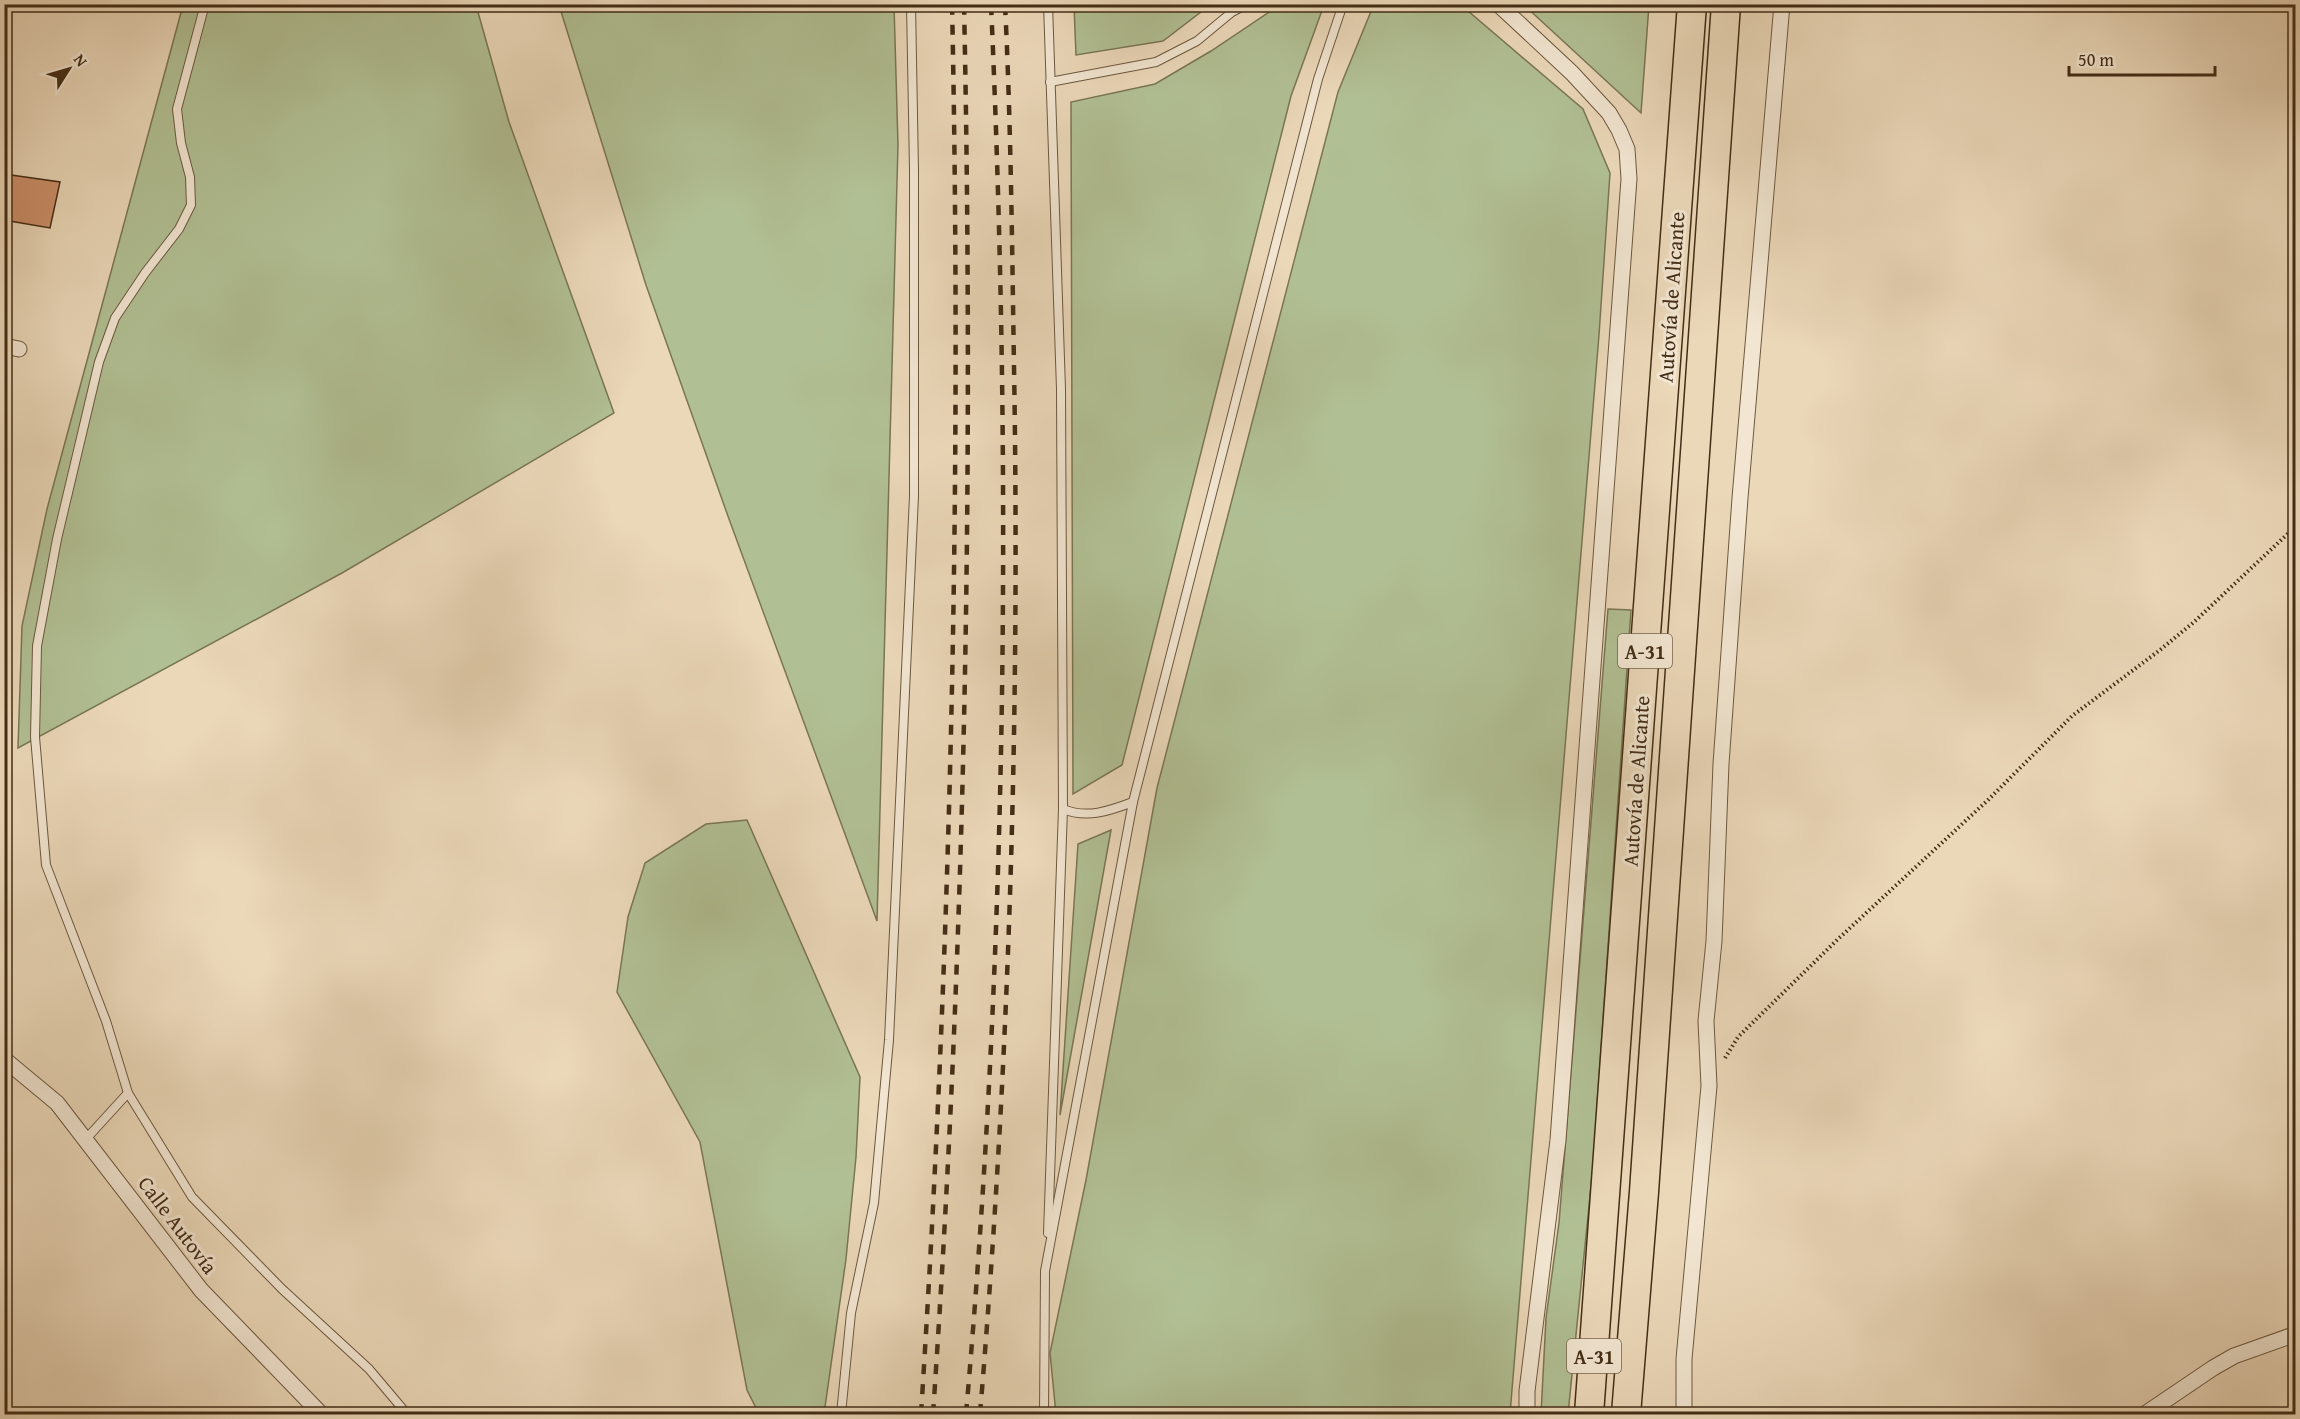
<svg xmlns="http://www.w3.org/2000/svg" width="2300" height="1419" viewBox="0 0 2300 1419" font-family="'Gentium Book Plus',serif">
  <rect width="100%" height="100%" fill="#ebd8b9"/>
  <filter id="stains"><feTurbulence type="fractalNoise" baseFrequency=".00333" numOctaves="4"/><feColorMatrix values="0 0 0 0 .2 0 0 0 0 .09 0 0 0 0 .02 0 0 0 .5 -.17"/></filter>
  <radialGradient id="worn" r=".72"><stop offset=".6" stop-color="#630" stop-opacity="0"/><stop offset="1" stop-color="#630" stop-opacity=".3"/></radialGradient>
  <g fill="#b1c094" stroke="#7a7655" stroke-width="1.5">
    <polygon points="1281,4 1324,5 1291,96 1122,765 1073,794 1071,102 1155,84 1211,51"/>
    <polygon points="1374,4 1461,5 1583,109 1610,173 1599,335 1510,1414 1056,1414 1050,1353 1086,1180 1157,788 1338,92"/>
    <polygon points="183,5 476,5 509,122 614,413 342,573 18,748 22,626 47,509"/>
    <polygon points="559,5 894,5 898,145 877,921 729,519 646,285"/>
    <polygon points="1074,5 1074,4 1210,5 1163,41 1076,55"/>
    <polygon points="1524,5 1649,5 1641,113"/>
    <polygon points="1608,609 1631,610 1593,1166 1568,1414 1541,1414 1546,1318 1559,1223"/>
    <polygon points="747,820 860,1077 856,1157 846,1259 824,1414 759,1414 747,1390 700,1142 617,992 628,917 645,863 706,824"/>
    <polygon points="1111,830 1060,1115 1078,844"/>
  </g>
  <polygon fill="#cc906a" stroke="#432d16" stroke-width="1.5" points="4,174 60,182 50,228 4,220"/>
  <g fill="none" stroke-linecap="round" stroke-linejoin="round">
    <g stroke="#6d583f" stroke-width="10">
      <g id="service">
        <polyline points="1048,4 1061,389 1063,809 1048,1233"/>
        <polyline points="1050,82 1156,62 1197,41 1232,12 1247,4"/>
        <path d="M1063,809C1087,819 1109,811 1133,802"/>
        <polyline points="128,1093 106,1021 46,865 35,737 37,646 57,539 99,362 115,318 145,273 179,229 191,205 190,177 181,143 177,109 205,4"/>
        <polyline points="86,1139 128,1093 192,1197 282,1289 369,1369 407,1414"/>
        <polyline points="841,1414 851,1313 874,1203 889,1040 914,496 914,170 911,4"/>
        <polyline points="1044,1414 1045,1271 1133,802 1318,79 1343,4"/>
      </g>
    </g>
    <g stroke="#6d583f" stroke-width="17">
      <g id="minor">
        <polyline points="1498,4 1572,73 1609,113 1619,130 1627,149 1629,179 1558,1140 1527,1391 1527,1414"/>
        <polyline points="4,346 19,349"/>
        <polyline points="4,1059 57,1103 201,1290 321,1414"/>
        <polyline points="1684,1414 1684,1359 1709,1086 1706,1021 1714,941 1721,764 1740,498 1782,4"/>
        <polyline points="2145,1414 2213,1368 2234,1356 2296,1334"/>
      </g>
    </g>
    <g stroke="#432d16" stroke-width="31">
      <g id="motorway">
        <polyline points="1589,1414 1692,4"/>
        <polyline points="1626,1414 1644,1192 1726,4"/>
      </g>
    </g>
    <polyline stroke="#432d16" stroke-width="4" stroke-dasharray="1.5 3" stroke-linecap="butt" points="1725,1058 1738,1037 1837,940 1988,800 2072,716 2160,650 2194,622 2296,526"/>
    <use href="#service" stroke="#f2e6d2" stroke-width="8"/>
    <use href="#minor" stroke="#f2e6d2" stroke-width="15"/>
    <use href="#motorway" stroke="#ebd8b9" stroke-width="28"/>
    <g stroke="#432d16" stroke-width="4.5" stroke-dasharray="10 10" stroke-linecap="butt">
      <path d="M921,1414C951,945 962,474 952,4"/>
      <path d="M933,1414C965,946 974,474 964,4"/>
      <path d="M966,1414C1007,946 1012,474 991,4"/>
      <path d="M980,1414C1009,1066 1020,716 1014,366C1012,246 1011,125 1005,4"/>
    </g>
  </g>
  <g text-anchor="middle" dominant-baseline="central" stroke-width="6" stroke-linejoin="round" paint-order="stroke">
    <g fill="#f2e6d2" stroke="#78644e" stroke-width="1.5">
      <rect x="1618" y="634" width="54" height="34" rx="4.5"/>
      <rect x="1567" y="1339" width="54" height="34" rx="4.5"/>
    </g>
    <g font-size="20" font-weight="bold" fill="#432d16">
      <text x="1645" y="651">A-31</text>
      <text x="1594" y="1356">A-31</text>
    </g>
    <g font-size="21" fill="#432d16" stroke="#f2e6d2">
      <text transform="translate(1671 297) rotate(-86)">Autovía de Alicante</text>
      <text transform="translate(1636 781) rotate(-86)">Autovía de Alicante</text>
      <text transform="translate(178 1225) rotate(53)">Calle Autovía</text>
    </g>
  </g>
  <rect width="2300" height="1419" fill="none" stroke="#ebd8b9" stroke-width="24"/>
  <rect x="6" y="6" width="2288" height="1407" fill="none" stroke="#432d16" stroke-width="3"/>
  <rect x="12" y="12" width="2276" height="1395" fill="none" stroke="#432d16" stroke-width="1.5"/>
  <g transform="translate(69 69) rotate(53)" stroke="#f2e6d2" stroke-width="4.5" paint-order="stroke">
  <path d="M0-4.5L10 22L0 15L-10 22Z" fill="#432d16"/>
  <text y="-9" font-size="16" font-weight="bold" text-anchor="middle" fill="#432d16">N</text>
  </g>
  <path d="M2069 66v9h146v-9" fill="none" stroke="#432d16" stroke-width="3"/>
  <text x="2078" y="66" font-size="18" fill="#432d16" stroke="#f2e6d2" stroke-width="4.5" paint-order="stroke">50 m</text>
  <rect width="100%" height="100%" filter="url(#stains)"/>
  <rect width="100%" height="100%" fill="url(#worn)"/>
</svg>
